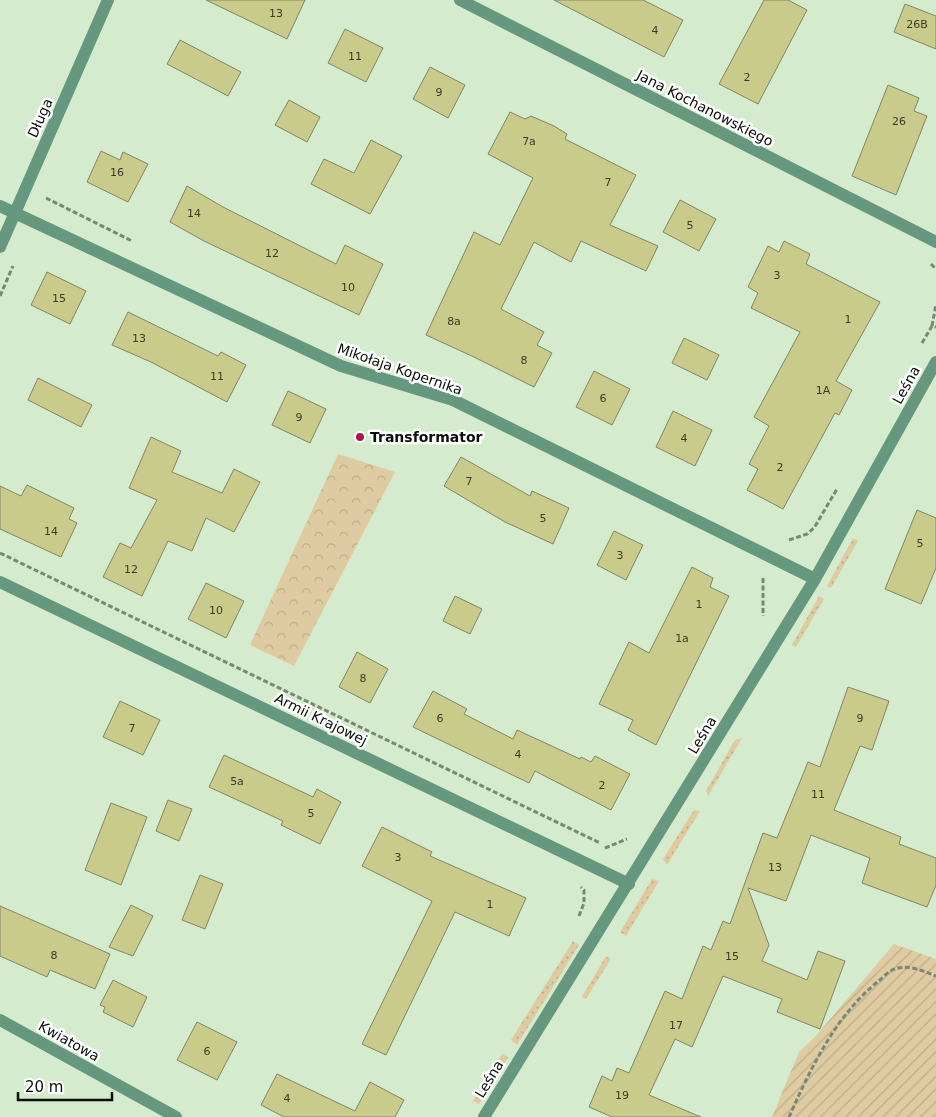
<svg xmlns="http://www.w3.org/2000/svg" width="936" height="1117" viewBox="0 0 936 1117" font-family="'DejaVu Sans',sans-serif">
  <defs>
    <pattern id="grass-dots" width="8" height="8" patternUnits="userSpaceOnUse" patternTransform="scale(1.25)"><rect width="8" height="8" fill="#dfcba1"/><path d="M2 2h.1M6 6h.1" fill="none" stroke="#bead89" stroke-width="1.8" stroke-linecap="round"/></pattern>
    <pattern id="park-crowns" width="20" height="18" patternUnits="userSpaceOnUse" patternTransform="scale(1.25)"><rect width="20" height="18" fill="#dfcba1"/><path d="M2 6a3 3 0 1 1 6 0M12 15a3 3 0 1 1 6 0" fill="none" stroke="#bead89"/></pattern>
    <pattern id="garden-furrows" width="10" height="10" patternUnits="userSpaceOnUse" patternTransform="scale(1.25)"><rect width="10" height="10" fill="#dfcba1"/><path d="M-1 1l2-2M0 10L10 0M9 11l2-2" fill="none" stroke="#bead89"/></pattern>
  </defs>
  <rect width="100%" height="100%" fill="#d5ebcd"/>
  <g fill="url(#grass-dots)">
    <polygon points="853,538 858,541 831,588 827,586"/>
    <polygon points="819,596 824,599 796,647 792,645"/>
    <polygon points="742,738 708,796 706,791 735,740"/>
    <polygon points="694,810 700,811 667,865 663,859"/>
    <polygon points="652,879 659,881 626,936 620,932"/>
    <polygon points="573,941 579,945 517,1045 511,1040"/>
    <polygon points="606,956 611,959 586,999 582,997"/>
    <polygon points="502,1054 508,1057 507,1060 479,1104 473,1101"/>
  </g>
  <polygon fill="url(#park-crowns)" points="338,454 395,472 294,666 250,645"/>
  <polygon fill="url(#garden-furrows)" points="894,944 936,959 936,1117 772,1117 799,1052 815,1037"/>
  <g fill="#c8cb8a" stroke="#828565">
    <polygon points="206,0 305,0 287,39"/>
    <polygon points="554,0 643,0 683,20 664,57"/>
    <polygon points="764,0 788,0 807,10 758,104 719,84"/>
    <polygon points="905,4 936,16 936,49 894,32"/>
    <polygon points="345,29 383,48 366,82 328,63"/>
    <polygon points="180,40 241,72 228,96 167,64"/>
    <polygon points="430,67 465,85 448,118 413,99"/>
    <polygon points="888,85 919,98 914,111 927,116 896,195 852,176"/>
    <polygon points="289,100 320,117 307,142 275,125"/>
    <polygon points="510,112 525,119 531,116 554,126 567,134 565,139 636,175 610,225 658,246 646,271 581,241 571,262 534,242 501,309 544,332 537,345 552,353 534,387 474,357 426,335 474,232 500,245 533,178 488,154"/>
    <polygon points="371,140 402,156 370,214 311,184 324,159 354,173"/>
    <polygon points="101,151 120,160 123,152 148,164 128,202 87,182"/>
    <polygon points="187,186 223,207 336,264 345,245 383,264 359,315 204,241 170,222"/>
    <polygon points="680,200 716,219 699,251 663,232"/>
    <polygon points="784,241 810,254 806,264 880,302 836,381 852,390 839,415 835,413 783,509 747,490 758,469 749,464 769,426 754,417 800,332 751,308 758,293 748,287 768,246 779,252"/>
    <polygon points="47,272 86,291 70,324 31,305"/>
    <polygon points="128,312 218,356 221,352 246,365 227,402 151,362 112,345"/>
    <polygon points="684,338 719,355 707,380 672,363"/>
    <polygon points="594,371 630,389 612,425 576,407"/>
    <polygon points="38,378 92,405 81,427 28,400"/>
    <polygon points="288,391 326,409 310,443 272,425"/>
    <polygon points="673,411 712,430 695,466 656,447"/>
    <polygon points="151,437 181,451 172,472 222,493 234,469 260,482 234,532 206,518 192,551 168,541 142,596 103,577 120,543 131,548 157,500 129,488"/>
    <polygon points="461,457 530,496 532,491 569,508 553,544 505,522 444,486"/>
    <polygon points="27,485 74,508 69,519 77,523 61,557 0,529 0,486 21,496"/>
    <polygon points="917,510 936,518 936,568 921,604 885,589"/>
    <polygon points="614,531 643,545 626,580 597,565"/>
    <polygon points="692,567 713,578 710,587 729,596 656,745 628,730 633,720 599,704 629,642 649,653"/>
    <polygon points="206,583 244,601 226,638 188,619"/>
    <polygon points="455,596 482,609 470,634 443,621"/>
    <polygon points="357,652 388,669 370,703 339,687"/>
    <polygon points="848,687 889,701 872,750 860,746 834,810 901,837 899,844 936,858 936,885 927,907 862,883 870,858 811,835 786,901 748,888 769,945 762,961 807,980 818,951 845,961 820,1029 777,1012 782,999 723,976 692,1047 675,1039 649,1095 701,1117 612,1117 589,1107 602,1076 612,1081 617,1068 629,1073 665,991 682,999 703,946 711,950 723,921 730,924 763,833 777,838 808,762 820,767"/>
    <polygon points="433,691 467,709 464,714 513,739 517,730 580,759 581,757 591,762 595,756 630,774 611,810 535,771 529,783 413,727"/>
    <polygon points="120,701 160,720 143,755 103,737"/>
    <polygon points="224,755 313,797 317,789 341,802 320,844 281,825 283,821 209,787"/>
    <polygon points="168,800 192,809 179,841 156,831"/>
    <polygon points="111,803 147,817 121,885 85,870"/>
    <polygon points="382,827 432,852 430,856 526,898 509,936 455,912 386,1055 362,1044 432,901 362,866"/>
    <polygon points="200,875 223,884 205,929 182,920"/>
    <polygon points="131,905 153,916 133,956 109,947"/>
    <polygon points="0,906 110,954 95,989 50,970 47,977 0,956"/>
    <polygon points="113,980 147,997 133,1027 103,1012 105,1007 100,1005"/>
    <polygon points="197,1022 237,1042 217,1080 177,1060"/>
    <polygon points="277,1074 355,1111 370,1082 404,1100 395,1117 284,1117 261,1105"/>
  </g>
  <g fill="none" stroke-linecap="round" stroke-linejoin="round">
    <g stroke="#798874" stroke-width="3" stroke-dasharray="5 2.5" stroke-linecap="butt">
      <polyline points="46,198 132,241"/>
      <polyline points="931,264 936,269"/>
      <polyline points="0,296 13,266"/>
      <polyline points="932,326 936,304"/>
      <polyline points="922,343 932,326 936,327"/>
      <polyline points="789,540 807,534 814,528 837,489"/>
      <polyline points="0,553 600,843"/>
      <polyline points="763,578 763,616"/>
      <polyline points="605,848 627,839"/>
      <polyline points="579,916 584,903 584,890 581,887"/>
      <path d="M789,1117C811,1068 836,1014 880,980C884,976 890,970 895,969C909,964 923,971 936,976"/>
    </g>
    <g stroke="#65987f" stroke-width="12">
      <polyline points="460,0 936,242"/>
      <polyline points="0,206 341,366 453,400 815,579"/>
      <polyline points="0,247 108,0"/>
      <polyline points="0,582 629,884"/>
      <polyline points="0,1020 176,1117"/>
      <polyline points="484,1117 815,579 936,362"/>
    </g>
  </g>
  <circle fill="#a9174e" stroke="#fff" stroke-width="2" cx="360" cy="437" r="5"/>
  <g text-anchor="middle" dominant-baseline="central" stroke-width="5" stroke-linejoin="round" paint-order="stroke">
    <g font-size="11" fill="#373d26">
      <text x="276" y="13">13</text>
      <text x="917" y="24">26B</text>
      <text x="655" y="30">4</text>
      <text x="355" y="56">11</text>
      <text x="747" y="77">2</text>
      <text x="439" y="92">9</text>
      <text x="899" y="121">26</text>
      <text x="529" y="141">7a</text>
      <text x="117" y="172">16</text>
      <text x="608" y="182">7</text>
      <text x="194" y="213">14</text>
      <text x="690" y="225">5</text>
      <text x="272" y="253">12</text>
      <text x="777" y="275">3</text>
      <text x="348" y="287">10</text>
      <text x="59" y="298">15</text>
      <text x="848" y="319">1</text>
      <text x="454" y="321">8a</text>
      <text x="139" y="338">13</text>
      <text x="524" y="360">8</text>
      <text x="217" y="376">11</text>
      <text x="823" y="390">1A</text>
      <text x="603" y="398">6</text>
      <text x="299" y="417">9</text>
      <text x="684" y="438">4</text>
      <text x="780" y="467">2</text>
      <text x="469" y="481">7</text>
      <text x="543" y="518">5</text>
      <text x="51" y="531">14</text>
      <text x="920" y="543">5</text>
      <text x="620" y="555">3</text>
      <text x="131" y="569">12</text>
      <text x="699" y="604">1</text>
      <text x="216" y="610">10</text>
      <text x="682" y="638">1a</text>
      <text x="363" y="678">8</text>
      <text x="440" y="718">6</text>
      <text x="860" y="718">9</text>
      <text x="132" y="728">7</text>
      <text x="518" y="754">4</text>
      <text x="237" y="781">5a</text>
      <text x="602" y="785">2</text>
      <text x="818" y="794">11</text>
      <text x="311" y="813">5</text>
      <text x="398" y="857">3</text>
      <text x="775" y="867">13</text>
      <text x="490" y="904">1</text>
      <text x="54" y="955">8</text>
      <text x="732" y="956">15</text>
      <text x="676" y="1025">17</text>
      <text x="207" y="1051">6</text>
      <text x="622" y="1095">19</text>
      <text x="287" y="1098">4</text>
    </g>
    <g font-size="14" fill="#070e05" stroke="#fff">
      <text transform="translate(705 108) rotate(27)">Jana Kochanowskiego</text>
      <text transform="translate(40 118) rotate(-66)">Długa</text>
      <text transform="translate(400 369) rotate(19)">Mikołaja Kopernika</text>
      <text transform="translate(906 385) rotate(-61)">Leśna</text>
      <text transform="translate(321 719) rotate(26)">Armii Krajowej</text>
      <text transform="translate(702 735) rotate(-59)">Leśna</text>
      <text transform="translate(69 1041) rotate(29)">Kwiatowa</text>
      <text transform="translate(489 1079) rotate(-59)">Leśna</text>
    </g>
    <g font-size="14" font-weight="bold" fill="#070e05" stroke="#fff" text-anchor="start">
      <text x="370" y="437">Transformator</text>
    </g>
  </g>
  <path d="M18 1092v8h94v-8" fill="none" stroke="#070e05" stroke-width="2.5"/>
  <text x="25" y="1092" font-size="15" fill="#070e05" stroke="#ffffff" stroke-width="4" paint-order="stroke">20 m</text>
</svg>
